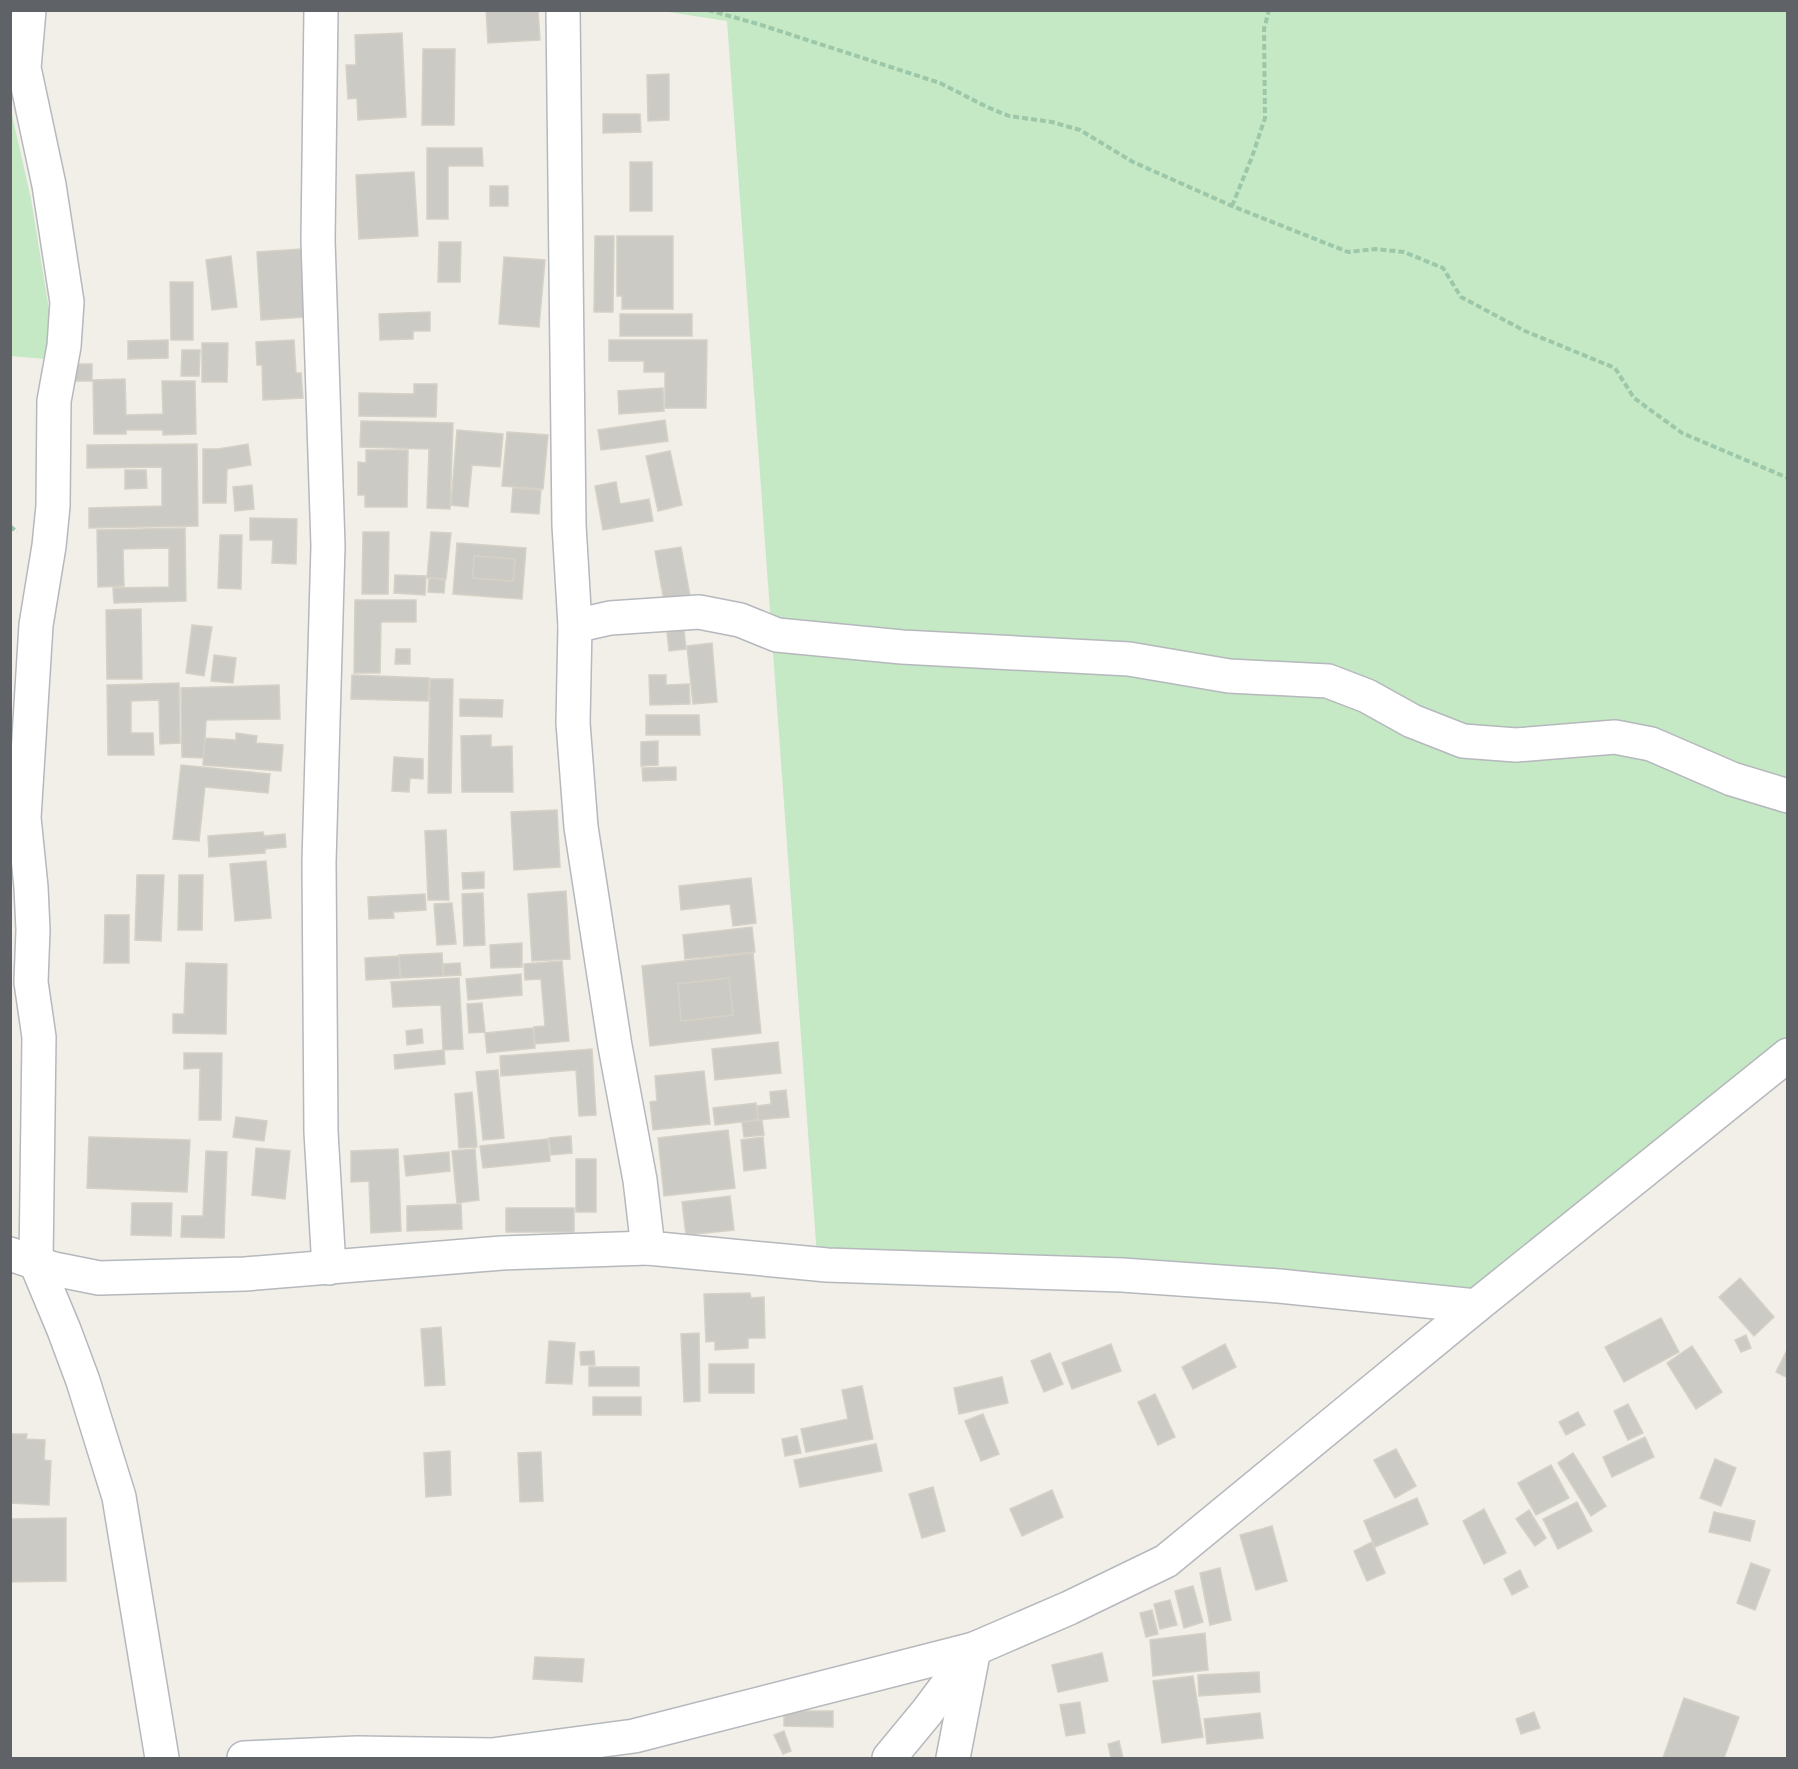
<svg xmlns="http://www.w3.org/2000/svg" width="1798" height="1769" viewBox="0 0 1798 1769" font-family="Cabin,sans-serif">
  <rect width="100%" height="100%" fill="#f1efe8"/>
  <g fill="#c5e8c5">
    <polygon points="662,11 1787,11 1787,1037 1466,1292 817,1256 727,21"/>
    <polygon points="10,106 31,199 50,316 46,359 11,356"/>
  </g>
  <g fill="#cccac5" stroke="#d6d1c6" stroke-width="1.5" fill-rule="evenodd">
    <polygon points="486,10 538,10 540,40 488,43"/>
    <polygon points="402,33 406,117 358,120 357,98 348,99 346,65 356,65 355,35"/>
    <polygon points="423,49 455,49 454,125 422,125"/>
    <polygon points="669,74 669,120 648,121 647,75"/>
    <polygon points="603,114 640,114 641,132 603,133"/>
    <polygon points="427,148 482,148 483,166 448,166 448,219 427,219"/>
    <rect x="630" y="162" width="22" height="49"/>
    <polygon points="414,172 418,236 359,239 356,175"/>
    <rect x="490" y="186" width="18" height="20"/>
    <polygon points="595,236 614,236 613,312 594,312"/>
    <polygon points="617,236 673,236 673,309 622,309 622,296 617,296"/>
    <polygon points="439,242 461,242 460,282 438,282"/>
    <polygon points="301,249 305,317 261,320 257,252"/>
    <polygon points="231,256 237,307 212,310 206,260"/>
    <polygon points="504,257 545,260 539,327 499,324"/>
    <polygon points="170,282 193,282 193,340 171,340"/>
    <polygon points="430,312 430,331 413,331 413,339 380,340 379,314"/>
    <rect x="620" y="314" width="72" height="22"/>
    <polygon points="168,340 168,358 128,359 128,341"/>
    <polygon points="294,340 296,373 301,373 303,398 263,400 262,365 257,365 256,342"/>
    <polygon points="609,340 707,340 706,408 665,408 665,372 644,372 644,361 609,361"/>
    <polygon points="202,343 228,343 227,382 202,382"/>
    <polygon points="182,350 200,350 199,376 181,376"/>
    <rect x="75" y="364" width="17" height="17"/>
    <polygon points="125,379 126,415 163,414 162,381 195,381 196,434 163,435 163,430 126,430 126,434 94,434 93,380"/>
    <polygon points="414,384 437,384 436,417 359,416 359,393 414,394"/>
    <polygon points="663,388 664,411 619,414 618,391"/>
    <polygon points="665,420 668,441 601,450 598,430"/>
    <polygon points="361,421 453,423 450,509 427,508 429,449 360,447"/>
    <polygon points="457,430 503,434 500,467 472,465 468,507 451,505"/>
    <polygon points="507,432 548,435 543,489 502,486"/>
    <polygon points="197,444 198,526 89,528 89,508 162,506 162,467 87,468 87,445"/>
    <polygon points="248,444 251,465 227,469 226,503 203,503 203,449 218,449"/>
    <polygon points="366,450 408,450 407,507 365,507 365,495 358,495 358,462 366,463"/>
    <polygon points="670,451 682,505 658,511 646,456"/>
    <polygon points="125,470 146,470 147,488 125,489"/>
    <polygon points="616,482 620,504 649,499 653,521 603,530 595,486"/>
    <polygon points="252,485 254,509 235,511 233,487"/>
    <polygon points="513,488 541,490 539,514 511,512"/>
    <polygon points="250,518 297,519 296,564 272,563 273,540 250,540"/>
    <polygon points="185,528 186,601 114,603 113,588 169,587 169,548 123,549 124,586 98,587 97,530"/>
    <polygon points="363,532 389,532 388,594 362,594"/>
    <polygon points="431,532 451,533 446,579 427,578"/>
    <polygon points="220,535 242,535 241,589 218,588"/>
    <path d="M457,543L526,548L522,599L453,594ZM474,556L515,559L513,581L473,578Z"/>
    <polygon points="681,547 690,596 664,601 655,551"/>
    <polygon points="474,556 515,559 513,581 473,578"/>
    <polygon points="395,575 426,576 425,595 394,593"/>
    <polygon points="429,578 445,580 444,593 428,592"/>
    <polygon points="355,600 416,600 416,622 381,622 380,673 354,673"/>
    <polygon points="141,609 142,679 107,679 106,610"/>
    <polygon points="192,625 212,627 204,676 186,673"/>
    <polygon points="684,630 686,649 669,651 667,632"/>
    <polygon points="712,643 717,702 693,704 687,646"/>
    <polygon points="396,649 410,649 410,664 395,664"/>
    <polygon points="214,655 236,658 233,683 211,681"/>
    <polygon points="352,675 429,678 428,701 351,699"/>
    <polygon points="649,675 666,675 666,685 689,684 690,704 650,705"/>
    <polygon points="430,679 453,679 451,793 428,793"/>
    <polygon points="179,683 180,743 160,744 159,700 131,701 131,733 153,733 154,755 108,755 107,685"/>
    <polygon points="279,685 280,719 206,720 204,758 182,757 181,688"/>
    <polygon points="460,699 503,700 502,717 460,716"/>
    <polygon points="646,715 699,715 700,735 646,735"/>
    <polygon points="236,733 257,736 256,743 283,745 281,771 203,765 205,738 236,740"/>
    <polygon points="491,735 491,747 512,746 513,792 462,792 461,736"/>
    <polygon points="658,741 658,765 641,766 641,742"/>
    <polygon points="394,757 423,759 423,779 410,778 409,792 392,791"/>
    <polygon points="181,765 270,774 268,793 205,787 199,841 173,839"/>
    <polygon points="676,767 676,780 643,781 642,768"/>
    <polygon points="557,810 560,867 514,870 511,812"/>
    <polygon points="446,830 449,900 428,900 425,831"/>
    <polygon points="263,832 264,836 285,834 286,847 265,849 265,853 209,857 208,836"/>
    <polygon points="266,861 271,918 235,921 230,864"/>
    <polygon points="484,872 484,888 463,889 462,873"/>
    <polygon points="137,875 164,875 161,941 135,940"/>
    <polygon points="179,875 203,875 202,930 178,930"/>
    <polygon points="751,878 756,923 733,926 730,904 681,910 679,886"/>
    <polygon points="566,891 570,959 532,961 528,894"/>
    <polygon points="483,893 485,945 464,946 462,894"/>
    <polygon points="425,894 426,910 393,912 394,918 369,919 368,897"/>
    <polygon points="452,903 456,944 437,945 434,904"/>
    <polygon points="105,915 129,915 129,963 104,963"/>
    <polygon points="752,927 755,952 685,959 683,935"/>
    <polygon points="522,943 522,967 491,968 490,945"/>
    <polygon points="442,953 443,976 401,978 399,955"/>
    <path d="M753,953L761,1033L650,1046L642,966ZM729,978L733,1015L681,1021L678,984Z"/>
    <polygon points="399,956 400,978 366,980 365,958"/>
    <polygon points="562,961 569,1041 535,1044 534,1027 545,1026 541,979 525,980 524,964"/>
    <polygon points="186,963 227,964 226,1034 173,1033 173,1014 184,1014"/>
    <polygon points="460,963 461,975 444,976 443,964"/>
    <polygon points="521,974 522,995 468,1000 466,979"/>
    <polygon points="459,978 463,1049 443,1050 441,1005 393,1007 391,982"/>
    <polygon points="729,978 733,1015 681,1021 678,984"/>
    <polygon points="482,1003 485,1032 469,1033 467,1004"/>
    <polygon points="533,1028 535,1048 487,1053 485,1033"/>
    <polygon points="422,1029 423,1043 407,1045 406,1031"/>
    <polygon points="778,1042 781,1073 715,1080 712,1049"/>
    <polygon points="592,1049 596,1115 579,1116 576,1070 501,1076 500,1056"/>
    <polygon points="444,1050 445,1064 395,1069 394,1055"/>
    <polygon points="184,1053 222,1053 221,1120 199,1120 200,1068 184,1069"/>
    <polygon points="498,1070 504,1138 483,1140 476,1072"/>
    <polygon points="704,1071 710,1124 653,1130 650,1102 657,1101 655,1076"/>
    <polygon points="786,1090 789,1117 758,1120 757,1106 771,1104 770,1092"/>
    <polygon points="472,1092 477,1147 459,1148 455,1094"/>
    <polygon points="756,1103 758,1120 715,1125 713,1108"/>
    <polygon points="236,1117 267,1121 264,1141 233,1137"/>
    <polygon points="762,1120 764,1135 744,1137 742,1122"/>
    <polygon points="728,1130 735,1188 664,1196 658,1138"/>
    <polygon points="571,1136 572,1153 551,1155 549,1138"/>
    <polygon points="89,1137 190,1140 187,1192 87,1188"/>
    <polygon points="763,1137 766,1168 744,1171 741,1140"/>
    <polygon points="548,1139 550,1161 483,1168 480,1146"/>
    <polygon points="256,1148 290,1151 285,1199 252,1195"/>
    <polygon points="398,1149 401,1231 371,1233 369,1181 351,1182 351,1151"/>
    <polygon points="475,1149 479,1200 457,1203 452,1151"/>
    <polygon points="206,1151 227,1152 224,1238 181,1237 182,1216 203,1216"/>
    <polygon points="449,1152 450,1171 406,1176 404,1156"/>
    <rect x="576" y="1159" width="20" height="53"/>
    <polygon points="730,1196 734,1230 686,1235 682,1202"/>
    <polygon points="132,1203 172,1203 171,1236 131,1235"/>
    <polygon points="461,1204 462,1229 407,1231 407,1206"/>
    <rect x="506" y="1208" width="68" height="24"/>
    <polygon points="1740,1278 1774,1317 1754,1336 1719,1297"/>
    <polygon points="750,1293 751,1298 764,1297 765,1338 748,1338 748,1348 715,1350 715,1341 706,1342 704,1294"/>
    <polygon points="1661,1318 1679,1352 1624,1382 1605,1347"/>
    <polygon points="441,1327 445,1385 425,1386 421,1329"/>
    <polygon points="699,1333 700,1401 684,1402 681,1334"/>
    <polygon points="1746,1335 1751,1348 1741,1352 1735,1340"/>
    <polygon points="549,1341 575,1343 572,1384 546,1383"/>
    <polygon points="1111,1344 1121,1371 1072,1389 1062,1363"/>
    <polygon points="1225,1344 1236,1367 1193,1389 1182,1367"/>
    <polygon points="1692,1346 1722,1392 1696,1409 1667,1363"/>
    <polygon points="594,1351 595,1365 581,1365 580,1352"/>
    <polygon points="1786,1352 1788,1353 1788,1378 1776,1372"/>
    <polygon points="1050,1353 1063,1384 1044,1392 1031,1361"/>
    <rect x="709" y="1364" width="45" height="29"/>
    <rect x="589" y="1367" width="50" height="19"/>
    <polygon points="1002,1377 1008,1403 959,1414 954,1388"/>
    <polygon points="862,1386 873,1439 806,1452 801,1429 848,1419 842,1390"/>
    <polygon points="1155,1394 1175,1437 1158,1445 1138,1402"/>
    <rect x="593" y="1397" width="48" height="18"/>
    <polygon points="1628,1404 1643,1433 1628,1440 1614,1411"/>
    <polygon points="1578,1412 1585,1425 1566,1435 1559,1422"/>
    <polygon points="983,1414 999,1454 981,1461 965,1421"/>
    <polygon points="10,1434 27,1434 26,1439 45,1440 44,1460 51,1461 49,1505 10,1503"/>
    <polygon points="797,1436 801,1453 785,1456 782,1439"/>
    <polygon points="1645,1437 1654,1457 1612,1477 1603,1457"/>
    <polygon points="876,1444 882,1471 800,1487 794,1460"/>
    <polygon points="1396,1449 1416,1486 1395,1498 1374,1460"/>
    <polygon points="450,1451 451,1495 426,1497 424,1453"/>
    <polygon points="541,1452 543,1501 520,1502 518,1453"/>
    <polygon points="1573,1453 1606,1506 1591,1516 1558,1463"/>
    <polygon points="1715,1459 1736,1468 1721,1506 1700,1498"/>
    <polygon points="1551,1465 1569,1498 1536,1515 1518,1483"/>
    <polygon points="933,1487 945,1531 922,1538 909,1494"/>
    <polygon points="1052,1490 1063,1517 1022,1536 1010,1509"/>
    <polygon points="1417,1498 1428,1524 1375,1547 1364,1521"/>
    <polygon points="1577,1502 1592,1531 1558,1549 1543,1519"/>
    <polygon points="1484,1509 1506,1553 1484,1564 1463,1521"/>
    <polygon points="1529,1510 1546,1538 1535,1546 1516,1519"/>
    <polygon points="1714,1512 1755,1521 1750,1541 1709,1532"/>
    <polygon points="66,1518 66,1581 10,1582 10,1519"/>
    <polygon points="1272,1526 1287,1581 1256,1590 1240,1535"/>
    <polygon points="1372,1542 1385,1573 1367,1581 1354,1551"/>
    <polygon points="1751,1563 1770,1570 1755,1610 1737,1603"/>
    <polygon points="1220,1568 1231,1620 1210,1625 1200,1573"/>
    <polygon points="1520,1570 1528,1587 1512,1595 1504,1579"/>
    <polygon points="1193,1586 1203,1622 1184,1628 1175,1591"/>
    <polygon points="1170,1600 1177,1625 1160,1629 1154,1604"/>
    <polygon points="1152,1610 1158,1634 1146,1637 1140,1613"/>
    <polygon points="1205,1633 1208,1670 1153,1676 1150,1640"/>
    <polygon points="1102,1653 1108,1681 1058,1692 1052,1665"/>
    <polygon points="535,1657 584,1659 582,1682 533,1679"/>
    <polygon points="1259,1672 1260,1692 1199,1696 1198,1675"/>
    <polygon points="1193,1676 1203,1737 1162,1743 1153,1681"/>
    <polygon points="1684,1698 1739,1717 1724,1758 1663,1758"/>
    <polygon points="1080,1702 1085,1733 1066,1736 1060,1705"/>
    <polygon points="784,1711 833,1711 833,1727 784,1726"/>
    <polygon points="1534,1712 1540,1728 1521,1734 1516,1719"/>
    <polygon points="1260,1713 1263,1738 1207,1744 1204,1719"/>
    <polygon points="784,1731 791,1751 783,1754 774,1735"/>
    <polygon points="1119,1741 1123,1758 1111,1758 1108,1744"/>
  </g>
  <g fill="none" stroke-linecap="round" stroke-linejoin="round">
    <g stroke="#b5b8bc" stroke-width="36">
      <g id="street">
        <polyline points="29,10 24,68 49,185 67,302 64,346 54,401 53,506 49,546 36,625 24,818 31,887 33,930 31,982 39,1037 36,1263 64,1330 83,1381 119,1497 162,1758"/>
        <polyline points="321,10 318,240 328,546 319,862 321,1132 329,1268"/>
        <polyline points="563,10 569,525 575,626 573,723 581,827 615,1046 640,1180 648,1248 827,1265 1122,1275 1279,1286 1476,1306"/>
        <polyline points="575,626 610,618 699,612 740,620 777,635 902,647 1129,659 1229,676 1328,681 1367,696 1412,721 1463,741 1516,745 1615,737 1651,744 1732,779 1788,796"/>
        <polyline points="10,1254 54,1269 99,1278 245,1274 502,1253 648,1248"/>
        <polyline points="244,1758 357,1753 492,1755 634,1736 974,1649 953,1758"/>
        <polyline points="889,1758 927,1712 974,1649 1069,1608 1166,1561 1476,1306 1788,1055"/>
      </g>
    </g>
    <g stroke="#9cc7a9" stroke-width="4" stroke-dasharray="6 3" stroke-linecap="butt">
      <polyline points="708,10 758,24 940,83 987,107 1009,116 1052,122 1080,130 1133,162 1232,206 1348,252 1375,249 1404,252 1443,268 1461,297 1525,331 1615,368 1634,398 1682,433 1788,478"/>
      <polyline points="1232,206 1252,157 1265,118 1264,29 1269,10"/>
      <polyline points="10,526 17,532"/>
    </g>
    <use href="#street" stroke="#fff" stroke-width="33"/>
  </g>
  <rect width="1798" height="1769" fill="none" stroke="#5f6368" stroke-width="24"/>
</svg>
